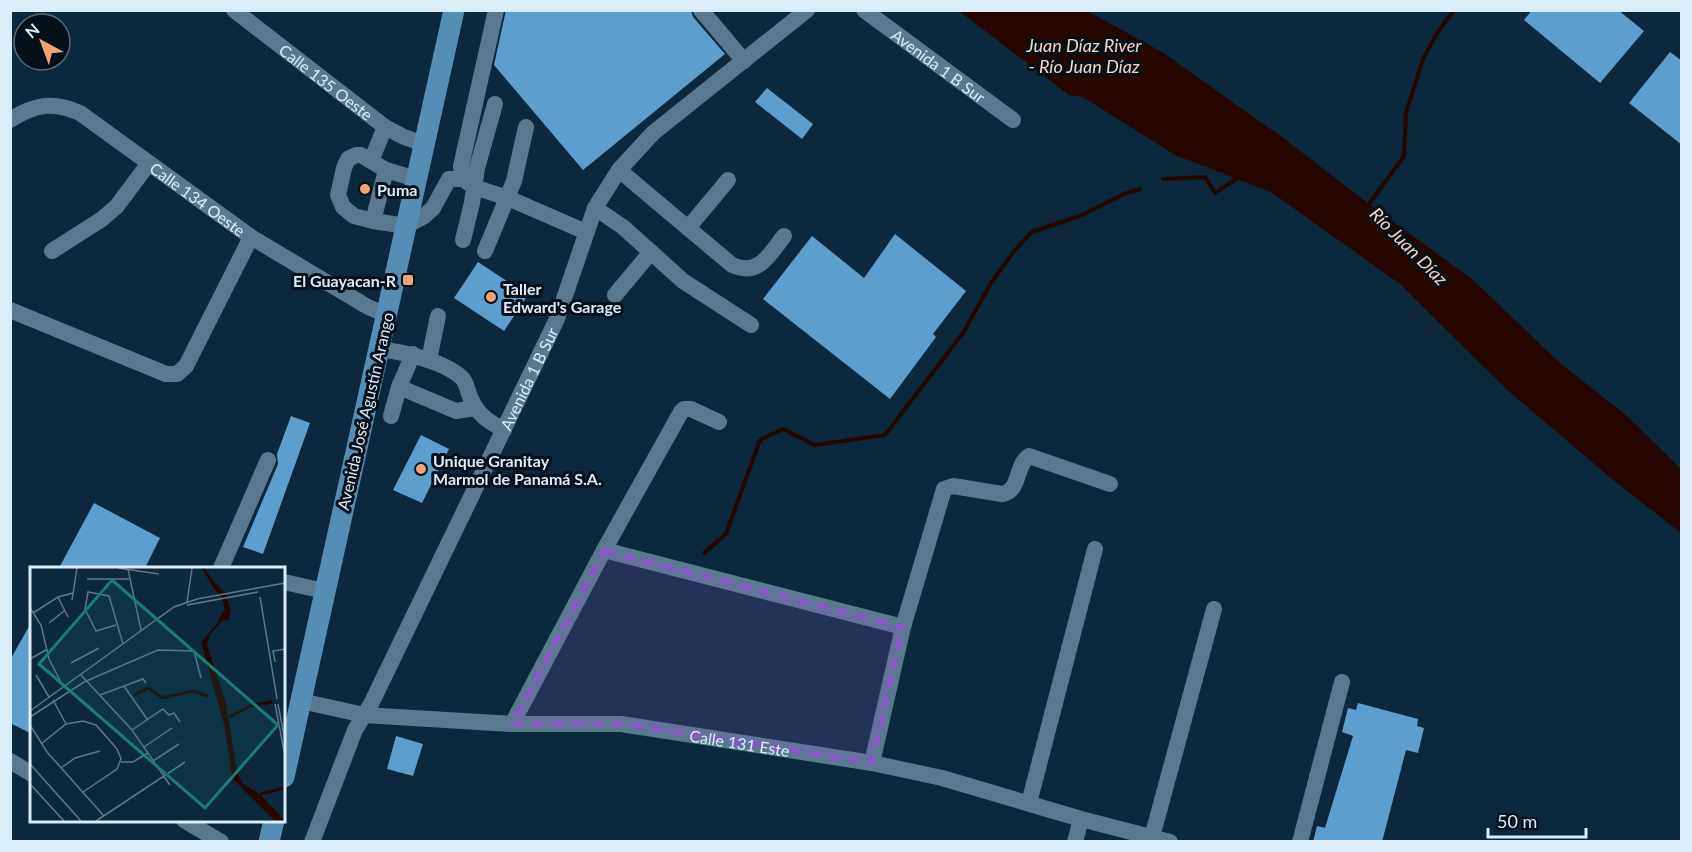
<svg xmlns="http://www.w3.org/2000/svg" width="1692" height="852" viewBox="0 0 1692 852" font-family="Lato,sans-serif">
  <rect width="100%" height="100%" fill="#0b283c"/>
  <polygon fill="#250700" points="959,11 1087,11 1162,52 1282,137 1369,204 1473,280 1561,364 1627,416 1681,469 1681,533 1612,479 1506,389 1400,284 1271,192 1175,155 1083,97 1069,95"/>
  <g fill="none" stroke-linecap="round" stroke-linejoin="round">
    <g stroke="#250700" stroke-width="4">
      <polyline points="1163,179 1205,177 1215,193 1239,177"/>
      <polyline points="1369,204 1404,156 1406,113 1423,59 1437,33 1454,10"/>
      <polyline points="704,553 726,534 760,440 783,429 815,445 885,435 963,333 991,283 1015,250 1032,232 1082,215 1124,194 1140,189"/>
    </g>
  </g>
  <g fill="#5c9fce">
    <polygon points="506,10 691,10 693,17 725,54 583,170 494,65"/>
    <polygon points="1532,10 1618,10 1644,31 1600,83 1524,20"/>
    <polygon points="1670,52 1682,61 1682,145 1629,103"/>
    <polygon points="767,88 813,124 802,139 755,102"/>
    <polygon points="895,234 966,291 933,334 936,337 890,399 763,299 812,236 864,278"/>
    <polygon points="478,262 528,295 504,331 454,298"/>
    <polygon points="291,416 310,423 263,554 243,547 278,464 277,454"/>
    <polygon points="421,435 449,449 422,503 393,490"/>
    <polygon points="94,503 160,538 145,568 59,568"/>
    <polygon points="32,621 32,734 10,723 10,660"/>
    <polygon points="1358,703 1418,719 1417,726 1424,728 1418,753 1406,750 1382,842 1313,842 1317,826 1325,828 1353,736 1342,732 1348,708 1356,710"/>
    <polygon points="396,736 423,744 413,776 387,769"/>
  </g>
  <g fill="none" stroke-linecap="round" stroke-linejoin="round">
    <g stroke="#5a798f" stroke-width="16">
      <path id="s1" d="M234,10L385,127L404,137L424,144"/>
      <polyline points="496,10 461,166 463,179 474,187 508,198 586,232"/>
      <polyline points="701,10 744,61"/>
      <path id="s2" d="M864,10L1013,120"/>
      <path id="s3" d="M10,120C35,104 54,101 80,113L251,237L368,307L387,315"/>
      <polyline points="371,161 385,127"/>
      <path d="M619,170L732,265C759,277 769,255 784,236"/>
      <polyline points="416,179 386,170 361,155 356,155 348,159 344,168 338,195 343,207 354,216 373,221 406,226 423,217 433,208 449,179 463,179"/>
      <polyline points="595,208 623,227 683,281 751,325"/>
      <polyline points="373,221 386,170"/>
      <polyline points="688,228 728,180"/>
      <polyline points="463,240 472,203 477,168 495,104"/>
      <polyline points="52,251 102,219 117,206 149,163"/>
      <polyline points="485,251 514,181 526,127"/>
      <polyline points="615,295 651,252"/>
      <polyline points="10,310 166,374 177,374 186,366 251,237"/>
      <path d="M379,349C403,352 444,361 462,378C467,383 468,393 471,399C478,415 489,422 504,430"/>
      <polyline points="429,360 438,316"/>
      <polyline points="399,387 456,411 475,408"/>
      <polyline points="391,416 399,387 413,354"/>
      <polyline points="604,550 903,627"/>
      <polyline points="221,568 268,460"/>
      <polyline points="284,582 324,591"/>
      <path id="s4" d="M301,701L364,715L512,724H621L872,763L942,778L1081,819L1170,842"/>
      <polyline points="512,724 604,550 681,412 684,409 691,409 719,422"/>
      <polyline points="10,761 32,774"/>
      <path d="M872,763L903,627L944,489L953,486L1002,494C1021,491 1015,465 1029,456L1110,484"/>
      <polyline points="1029,803 1095,549"/>
      <polyline points="184,820 221,842"/>
      <polyline points="1152,837 1214,609"/>
      <path id="s5" d="M312,842L355,730L371,704L557,319L595,208L619,170L653,133L807,10"/>
      <polyline points="1075,842 1081,819"/>
      <polyline points="1300,842 1342,682"/>
    </g>
    <g stroke="#558eb5" stroke-width="21">
      <polyline points="284,777 454,10"/>
      <polyline points="269,842 274,820"/>
    </g>
  </g>
  <path fill="#8e53cb" fill-opacity="0.2" stroke="#8e53cb" stroke-width="4.5" stroke-dasharray="12 8" stroke-linejoin="round" d="M604,550L903,627L872,763L621,724H512Z"/>
  <g fill="#f0a279" stroke="#051018" stroke-width="2">
    <circle cx="365" cy="189" r="6"/>
    <rect x="402" y="274" width="12" height="12" rx="3"/>
    <circle cx="491" cy="297" r="6"/>
    <circle cx="421" cy="469" r="6"/>
  </g>
  <g text-anchor="middle" dominant-baseline="central" stroke-width="6" stroke-linejoin="round" paint-order="stroke">
    <g font-size="16" fill="#dcedfa" stroke="#051018">
      <text stroke="none"><textPath href="#s2" startOffset="93">Avenida 1 B Sur</textPath></text>
      <text stroke="none"><textPath href="#s1" startOffset="117">Calle 135 Oeste</textPath></text>
      <text stroke="none"><textPath href="#s3" startOffset="220">Calle 134 Oeste</textPath></text>
      <text stroke="none"><textPath href="#s5" startOffset="512">Avenida 1 B Sur</textPath></text>
      <text transform="translate(365 411) rotate(-77)">Avenida José Agustín Arango</text>
      <text stroke="none"><textPath href="#s4" startOffset="442">Calle 131 Este</textPath></text>
    </g>
    <g font-size="16" font-weight="bold" fill="#dcedfa" stroke="#051018" text-anchor="start">
      <text x="377" y="189">Puma</text>
      <text x="396" y="280" text-anchor="end">El Guayacan-R</text>
      <text x="503" y="288">Taller<tspan x="503" dy="18">Edward's Garage</tspan></text>
      <text x="433" y="460">Unique Granitay<tspan x="433" dy="18">Marmol de Panamá S.A.</tspan></text>
    </g>
    <g font-size="18" font-style="italic" fill="#fad4c0" stroke="#051018">
      <text x="1084" y="45">Juan Díaz River<tspan x="1084" dy="21">- Río Juan Díaz</tspan></text>
      <text transform="translate(1409 246) rotate(45)">Río Juan Díaz</text>
    </g>
  </g>
  <g transform="translate(30 567)">
    <rect width="255" height="255" fill="#0b283c"/>
    <path d="M181,11L195,26L201,44L198,53L192,54L180,68L177,78L196,136L207,205L213,217L230,227L255,254H245L202,211L195,161L171,75L197,45L196,35L183,21Z" fill="#250700"/>
    <path fill="none" stroke="#250700" stroke-width="3" d="M173,1L184,18M189,54L196,43L194,31M104,128L119,121L132,131L163,124L178,129M199,150L220,139L242,135M230,227L255,221"/>
    <path fill="none" stroke="#5f7788" stroke-width="1.5" d="M88,1L129,7M98,2L111,63M57,12H99M28,30L38,50M230,30L247,132M42,33L47,1M157,35L162,1M157,38L228,25M0,41L11,58L19,92L34,121M3,46L28,30L43,26M19,56L34,44M86,58L66,64L55,42L58,25L79,29L93,77M0,92L16,83M245,95L243,84L255,82M41,96L69,81M6,108L19,130M51,108L102,163L140,218M94,119L117,152M70,128L113,112L116,116M23,133L36,157M245,137L255,189M248,137L255,174M0,144L144,40L167,32L255,16M0,150L54,115L128,83L164,84L171,111M0,158L17,185L74,249M102,163L133,142L139,148L144,146L150,155M11,177L36,157L53,154L66,158L87,182L91,192L87,202L53,225M114,180L142,161M123,194L149,177M91,195H103L118,186M0,197L51,254M31,201L45,191L70,184M0,217L34,254M66,254L155,195"/>
    <path fill="#197c75" fill-opacity="0.15" stroke="#197c75" stroke-width="3" d="M82,13L248,158L175,241L9,97Z"/>
    <rect width="255" height="255" fill="none" stroke="#dcedfa" stroke-width="3"/>
  </g>
  <rect width="1692" height="852" fill="none" stroke="#dcedfa" stroke-width="24"/>
  <g transform="translate(42 42) rotate(319)"><circle r="28" fill="#051018" stroke="#5b6872" stroke-width="1.5"/>
  <path d="M0-4.5L10 22L0 15L-10 22Z" fill="#f0a279"/>
  <text y="-9" font-size="16" font-weight="bold" text-anchor="middle" fill="#dcedfa">N</text>
  </g>
  <path d="M1488 828v9h98v-9" fill="none" stroke="#dcedfa" stroke-width="3"/>
  <text x="1497" y="828" font-size="18" fill="#dcedfa" stroke="#051018" stroke-width="4.5" paint-order="stroke">50 m</text>
</svg>
